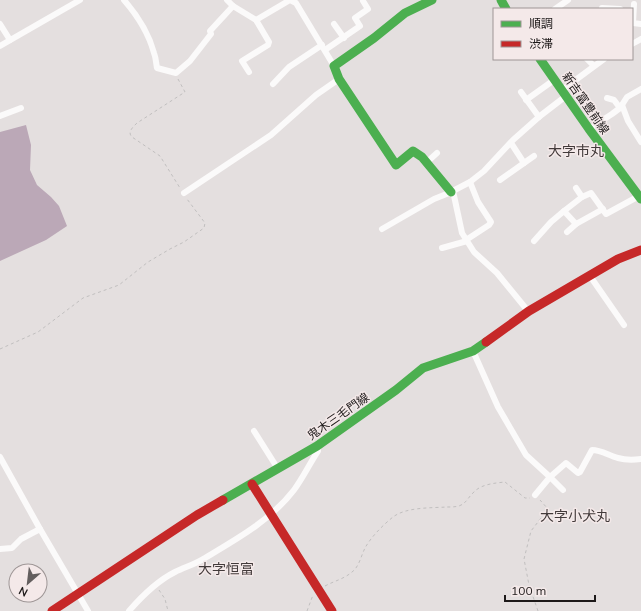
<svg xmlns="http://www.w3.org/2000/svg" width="641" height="611" viewBox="0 0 641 611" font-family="Mulish,'Noto Sans JP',sans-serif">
  <rect width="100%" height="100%" fill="#e4dfdf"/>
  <polygon fill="#bba8b7" points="26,125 31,145 30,170 37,185 51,197 59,206 67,226 46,240 0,261 0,132"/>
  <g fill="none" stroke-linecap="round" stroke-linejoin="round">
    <g stroke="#c1bfbf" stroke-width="1" stroke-dasharray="3 3" stroke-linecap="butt">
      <path d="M178,79L185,92L137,123C133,127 127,132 132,137L160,156L180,188"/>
      <polyline points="0,349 38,332 83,298 119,285 148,262 170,249 184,242 204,228 205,223 187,199"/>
      <path d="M325,586C334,581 344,579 352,572C359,567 361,556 365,548C371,537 383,525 393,517C406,507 431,508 447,507C451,507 455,507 459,506C467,503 468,497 474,492C481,484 496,483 505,482L525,498H530"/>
      <polyline points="159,590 165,599 168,611"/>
      <polyline points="307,611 313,595"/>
      <polyline points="538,611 529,585 524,559 531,531 548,509 540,500"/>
    </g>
    <g stroke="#fbfafa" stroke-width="6">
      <path d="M124,0C137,15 149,34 154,53C156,58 156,63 157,68L176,73L190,61L211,34L210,31L233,6"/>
      <polyline points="227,0 233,6 256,20 269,42 268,45 242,61 249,72"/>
      <polyline points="634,4 633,23 641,24"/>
      <polyline points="602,8 620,9"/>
      <polyline points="555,9 568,0"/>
      <polyline points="256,20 290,0 296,3 334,66"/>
      <polyline points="0,24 10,40"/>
      <polyline points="334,24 344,38"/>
      <polyline points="632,44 641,39"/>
      <polyline points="0,46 80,0"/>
      <polyline points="325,50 360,26 355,18 368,9 363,1"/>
      <polyline points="587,59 594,66"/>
      <polyline points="273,84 289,67 322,45"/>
      <polyline points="562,90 604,59"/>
      <polyline points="521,92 539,117"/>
      <polyline points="607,98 614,100 620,108"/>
      <polyline points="526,100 554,80"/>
      <polyline points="622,105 628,121 641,142"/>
      <polyline points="0,116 21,108"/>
      <polyline points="589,129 612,114 620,108 627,97 641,89"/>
      <polyline points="426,163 437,153"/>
      <polyline points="524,163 534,156"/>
      <polyline points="500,180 524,163 511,143"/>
      <polyline points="576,188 582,197 591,193 606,214 639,196"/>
      <polyline points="453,191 462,233 474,252 497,273 528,311"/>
      <polyline points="184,193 271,135 316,95 339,79"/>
      <polyline points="564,211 582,197"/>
      <polyline points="382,229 434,199 449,193 470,182 484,171 513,140 540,116 566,96"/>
      <polyline points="567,232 576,224"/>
      <polyline points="466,240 489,225 491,222 478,202 470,182"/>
      <polyline points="534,241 551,222 564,211 576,224 603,209"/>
      <polyline points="442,248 467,241"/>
      <polyline points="590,276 624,325"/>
      <path d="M473,351L498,407L526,455L550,477L566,463L578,473L580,472L592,450C602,450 609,456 618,458C625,460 633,460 641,459"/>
      <polyline points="254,431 278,469"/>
      <polyline points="0,457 40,529 88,611"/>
      <polyline points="535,495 550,477 563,490"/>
      <polyline points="0,549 12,548 21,539 40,529"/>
      <path d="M129,611C142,596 157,581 175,572C185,567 196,564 205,558C237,539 271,520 294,490C303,478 310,463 318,451L317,446"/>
    </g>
    <g stroke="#4caf50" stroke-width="9">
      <polyline points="432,0 405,13 374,38 334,66 339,79 396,165 413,151 422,157 451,192"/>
      <polyline points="501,0 506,9"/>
      <polyline points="540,59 589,129 641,199"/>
      <polyline points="223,500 317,446 396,390 423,368 473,351 486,342"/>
    </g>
    <g stroke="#c62828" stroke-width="9">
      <polyline points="486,342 529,311 618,259 641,250"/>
      <polyline points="252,484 332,611"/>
      <polyline points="52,611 197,515 223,500"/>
    </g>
  </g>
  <g text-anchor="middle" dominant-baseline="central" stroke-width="3" stroke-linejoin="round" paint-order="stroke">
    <g font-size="12" fill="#1d1919" stroke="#f4e9e9">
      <text transform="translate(586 103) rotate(55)">新吉富豊前線</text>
      <text transform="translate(338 416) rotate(-35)">鬼木三毛門線</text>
    </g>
    <g font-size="14" fill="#423a3a" stroke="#f4e9e9">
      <text x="576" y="151">大字市丸</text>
      <text x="575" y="516">大字小犬丸</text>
      <text x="226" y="569">大字恒富</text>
    </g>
  </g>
  <rect x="493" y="8" width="140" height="52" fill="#f4e9e9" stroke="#9e9696"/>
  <rect x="501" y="21" width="20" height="6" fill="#4caf50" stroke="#9e9696"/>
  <text x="529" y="28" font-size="12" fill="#1d1919">順調</text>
  <rect x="501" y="41" width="20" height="6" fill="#c62828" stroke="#9e9696"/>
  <text x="529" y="48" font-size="12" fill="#1d1919">渋滞</text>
  <g transform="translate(28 583) rotate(208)"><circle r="19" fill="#f4e9e9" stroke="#9e9696"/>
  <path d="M0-3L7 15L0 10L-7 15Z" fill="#635e5e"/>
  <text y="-6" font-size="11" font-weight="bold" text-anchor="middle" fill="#1d1919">N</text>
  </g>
  <path d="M505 595v6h90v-6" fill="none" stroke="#1d1919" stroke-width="2"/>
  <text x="511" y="595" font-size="12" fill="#1d1919" stroke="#f4e9e9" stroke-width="3" paint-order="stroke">100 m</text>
</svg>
